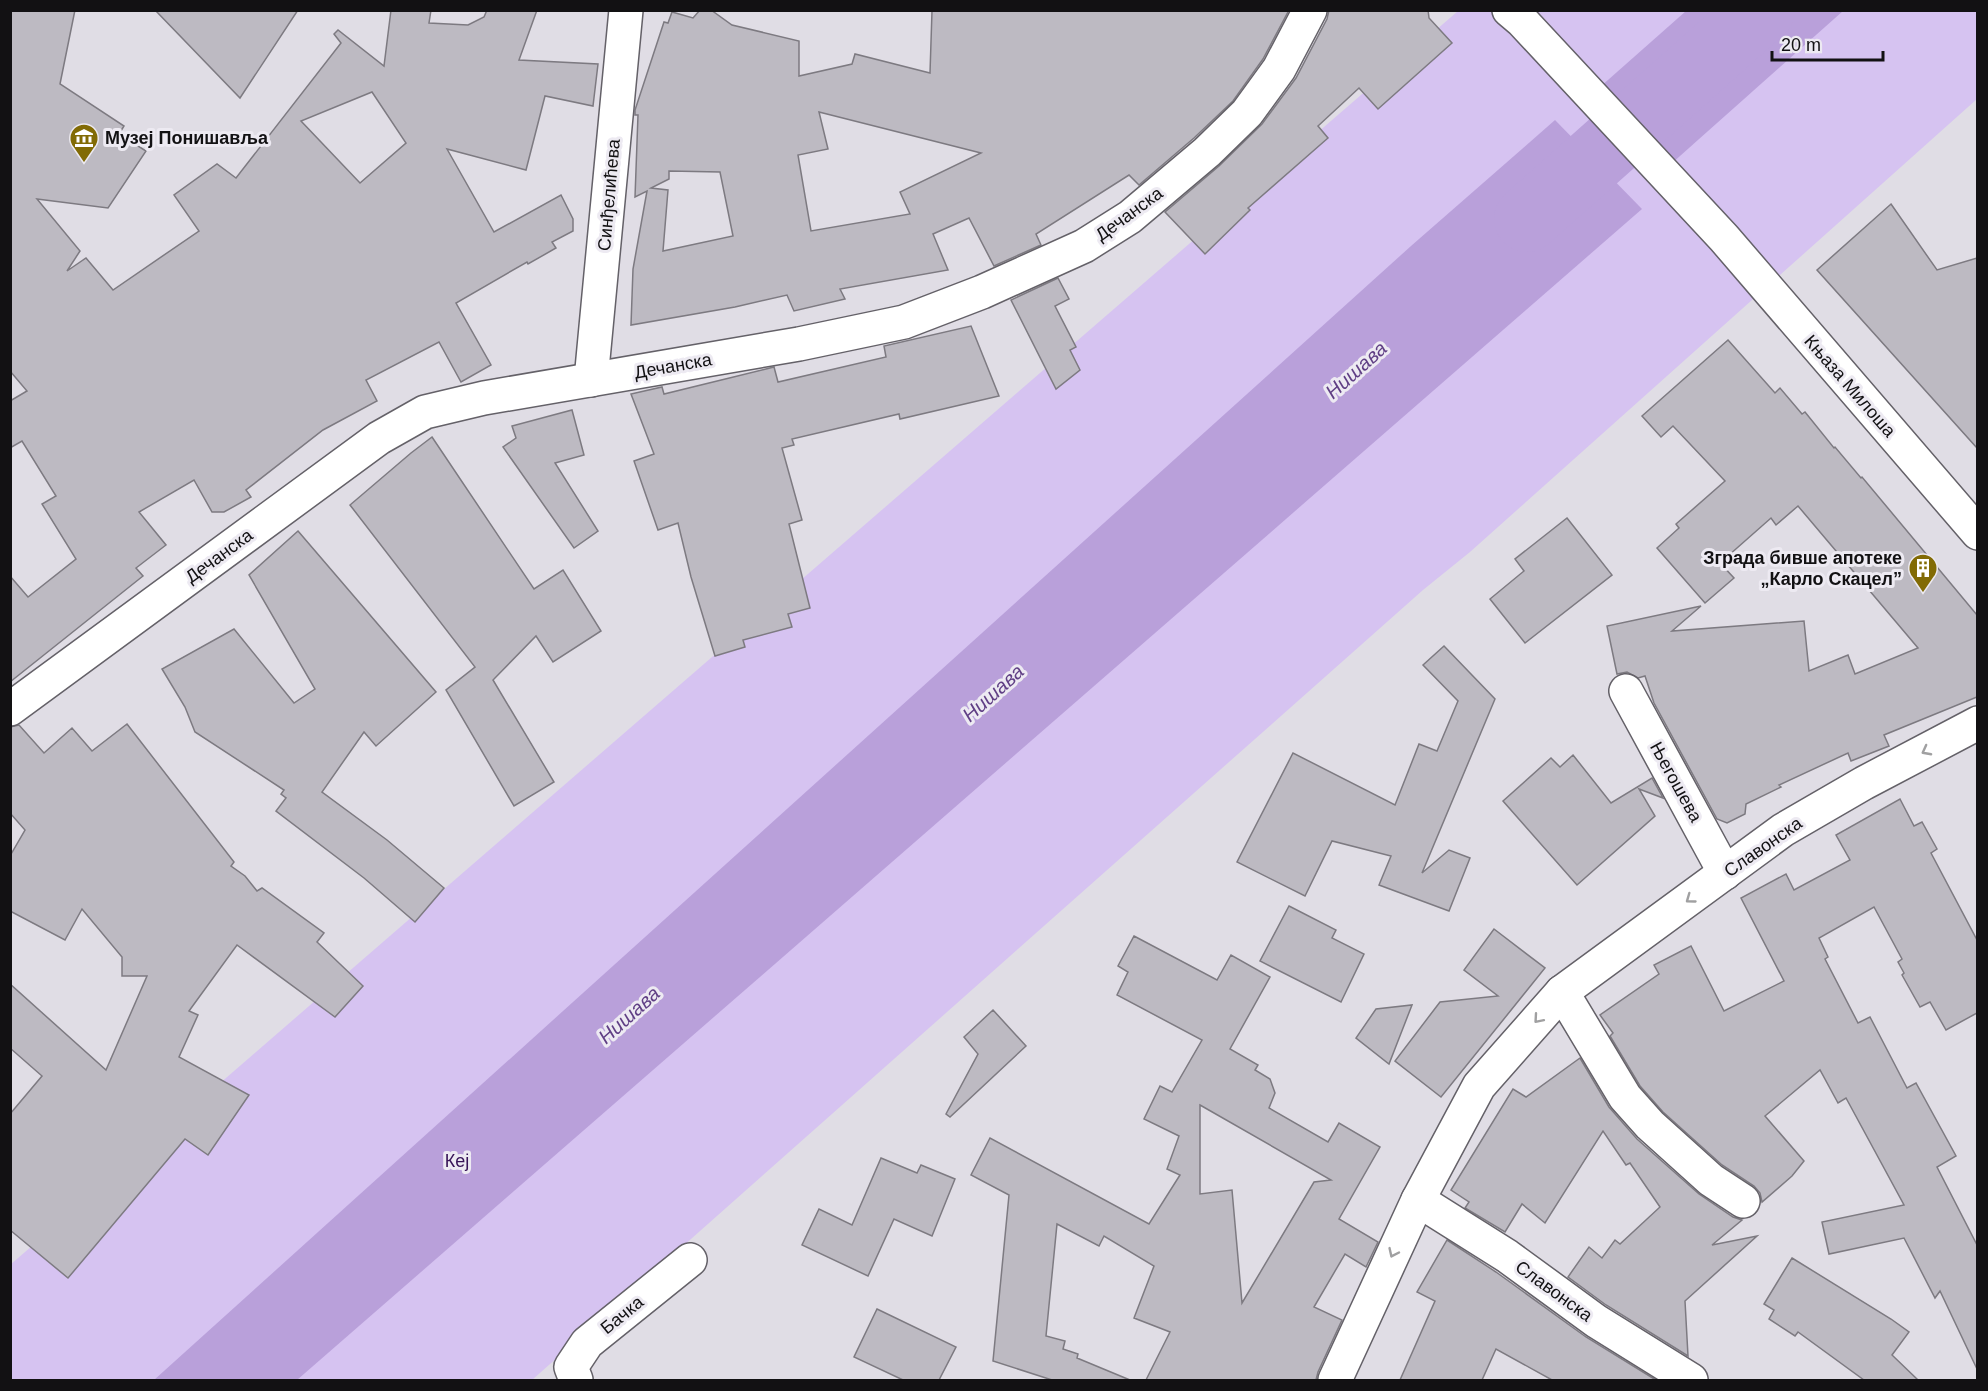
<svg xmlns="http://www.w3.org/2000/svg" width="1988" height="1391" viewBox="0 0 1988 1391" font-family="Helvetica,sans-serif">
  <rect width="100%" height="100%" fill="#e0dde5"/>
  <polygon fill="#d6c3f1" points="1458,11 1977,11 1977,99 1470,552 1423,590 532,1380 11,1380 10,1265"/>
  <g fill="#b9a0da">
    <polygon points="1686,11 1843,11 1662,172 1591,95"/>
    <polygon points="1555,120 1642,209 297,1380 154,1380 1411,246"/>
  </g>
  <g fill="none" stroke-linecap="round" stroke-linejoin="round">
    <polyline stroke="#b9a0da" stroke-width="66" points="1527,219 1762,10"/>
  </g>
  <g fill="#bdbac2" stroke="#7d7a81" stroke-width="1.5" fill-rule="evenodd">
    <path d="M10,10H75L60,84L124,126L119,134L146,151L108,208L37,199L80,251L67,271L86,258L113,290L199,231L174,195L217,164L236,178L341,43L334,34L338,30L384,66L391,10H431L429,23L468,25L484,17L487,10H537L519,60L598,64L593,106L545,96L526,170L447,149L494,232L561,195L573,219V231L552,242L556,248L528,264L527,262L456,303L491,365L461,382L439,342L366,380L377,401L323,430L246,490L251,497L224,512H212L194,480L139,512L166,545L136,568L143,576L10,682V576L28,597L76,559L42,504L56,496L22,441L10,448V401L27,391L10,371ZM372,92L406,143L360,183L301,121Z"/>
    <polygon points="155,10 298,10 240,98"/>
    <path d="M700,10H711L732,25L799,41V76L852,64L855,54L930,73L932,11L1289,10L1263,59L1233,101L1194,138L1139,185L1129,175L1036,234L1041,245L994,266L969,218L933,234L948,270L840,289L845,299L794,311L787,295L735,307L631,325L633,269L647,191L635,197L638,115H635V110L664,22L668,23L672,12L693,18ZM819,112L981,153L900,192L910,214L811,231L798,155L828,149ZM669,171L720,172L733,236L663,251L668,190L651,188L669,179Z"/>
    <polygon points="1329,10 1428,10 1429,18 1452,43 1378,109 1359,88 1318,126 1328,138 1248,208 1250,210 1205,254 1165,212 1219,166 1262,124 1296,78 1327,19"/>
    <polygon points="1891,204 1937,270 1977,258 1977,448 1817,270"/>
    <polygon points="1058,278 1069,299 1055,306 1076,347 1070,350 1080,370 1056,389 1011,300"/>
    <polygon points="971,326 999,396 900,419 899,414 792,439 794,445 782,448 802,520 789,524 810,608 788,614 792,627 743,640 745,647 715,656 691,577 678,523 658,530 634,461 654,454 631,394 662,387 664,394 774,367 778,382 886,357 884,346"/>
    <polygon points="1728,340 1775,393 1780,388 1802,414 1805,412 1834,448 1835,447 1861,478 1862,477 1977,615 1977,697 1884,735 1889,746 1851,761 1848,753 1779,785 1781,787 1746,804 1745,814 1727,823 1717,819 1654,703 1645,676 1638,678 1627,672 1617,674 1607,626 1701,606 1672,631 1804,621 1809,671 1848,655 1855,674 1918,648 1798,506 1776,525 1771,518 1720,563 1734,578 1705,603 1657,548 1679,528 1676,524 1725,481 1673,426 1661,437 1642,416"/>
    <polygon points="572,410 584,455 555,463 598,531 574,548 503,447 516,438 512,426"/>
    <polygon points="432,437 534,589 563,570 601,631 553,662 536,636 493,680 554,782 514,806 446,690 475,667 350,505 411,453"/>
    <polygon points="1567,518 1612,575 1525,643 1490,599 1524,571 1515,559"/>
    <polygon points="298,531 436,692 376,746 364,732 322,792 387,840 444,888 415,922 364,878 276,811 286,798 281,794 284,790 195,732 185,707 162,669 234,629 294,703 315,689 249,575"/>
    <polygon points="1444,646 1495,699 1422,873 1449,850 1470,858 1449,911 1379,885 1391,856 1332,841 1305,896 1237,862 1293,753 1395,805 1419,744 1437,751 1458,701 1423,665"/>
    <polygon points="127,724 234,862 231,866 245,876 257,891 262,888 324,933 317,942 363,986 335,1017 237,945 189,1011 198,1015 179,1057 249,1095 208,1155 185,1139 68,1278 10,1230 10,1114 42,1076 10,1048 10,984 106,1070 147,976 122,976 122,957 82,909 65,940 10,911 10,856 25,830 10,813 10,727 19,725 44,753 72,728 92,751"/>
    <polygon points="1573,755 1611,803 1652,778 1663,798 1639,789 1655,816 1577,885 1503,801 1551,758 1560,767"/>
    <polygon points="1900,799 1914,826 1922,822 1937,849 1931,853 1977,940 1977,1013 1946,1030 1930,1002 1920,1007 1902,975 1904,973 1898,962 1902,959 1874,907 1819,938 1828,957 1825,959 1858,1023 1870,1017 1907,1088 1916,1083 1956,1156 1937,1167 1977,1245 1977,1369 1940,1291 1935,1298 1904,1238 1829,1254 1822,1222 1904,1205 1846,1098 1838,1103 1820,1070 1765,1116 1804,1161 1792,1176 1762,1202 1760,1193 1754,1186 1722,1165 1663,1112 1640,1086 1610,1036 1613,1033 1600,1015 1659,974 1654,965 1691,946 1724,1011 1784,981 1741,898 1786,874 1794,890 1850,860 1836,835"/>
    <polygon points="1289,906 1336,930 1332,938 1364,954 1341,1002 1260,961"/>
    <polygon points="1494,929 1545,968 1441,1097 1395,1061 1440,1002 1498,996 1464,970"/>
    <path d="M1134,936L1217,980L1231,955L1270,977L1230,1049L1258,1065L1255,1070L1270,1079L1275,1093L1269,1108L1328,1142L1339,1123L1380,1147L1339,1219L1378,1242L1366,1267L1345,1254L1314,1307L1342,1320L1318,1372L1316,1380H1146L1170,1332L1134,1318L1154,1266L1104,1236L1099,1246L1057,1224L1046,1336L1065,1341L1063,1349L1078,1354L1077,1358L1130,1380H1052L993,1361L1009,1195L971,1175L990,1138L1149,1224L1180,1175L1167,1169L1179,1136L1144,1119L1160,1086L1172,1092L1202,1040L1117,995L1128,972L1118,966ZM1200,1105L1331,1180L1314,1182L1242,1303L1232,1190L1200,1194Z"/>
    <polygon points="1412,1005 1389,1064 1356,1038 1376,1009"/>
    <polygon points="993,1010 1026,1046 950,1117 946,1114 978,1054 964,1037"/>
    <polygon points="1580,1058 1609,1107 1637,1139 1699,1194 1733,1217 1742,1220 1712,1245 1757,1236 1685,1301 1688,1356 1606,1305 1568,1277 1589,1247 1602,1258 1615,1240 1620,1244 1660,1207 1630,1163 1626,1165 1603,1131 1545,1223 1522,1204 1505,1232 1465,1208 1469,1202 1451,1190 1513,1089 1526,1097"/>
    <polygon points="881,1158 917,1173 921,1165 955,1179 932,1236 894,1219 868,1276 802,1245 819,1209 852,1225"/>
    <polygon points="1447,1240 1496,1272 1586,1337 1656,1380 1552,1380 1496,1349 1482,1380 1400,1380 1435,1301 1417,1292"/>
    <polygon points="1792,1258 1891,1319 1909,1332 1892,1355 1918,1380 1864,1380 1798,1332 1795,1336 1769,1319 1774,1310 1764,1304"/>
    <polygon points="877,1309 956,1347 939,1380 903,1380 854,1357"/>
  </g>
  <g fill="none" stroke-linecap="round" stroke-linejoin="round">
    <g stroke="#646168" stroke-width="36">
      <g id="minor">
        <polyline points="591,380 626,10"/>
        <polyline points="1626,691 1725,873"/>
        <polyline points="10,709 379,438 425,412 484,398 799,344 904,322 982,292 1084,246 1130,217 1207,152 1247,113 1279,69 1310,10"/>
        <polyline points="1562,992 1625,1097 1650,1125 1711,1180 1743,1201"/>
        <polyline points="1418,1200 1507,1256 1596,1321 1691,1380"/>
        <polyline points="576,1380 571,1367 587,1343 690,1260"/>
        <polyline points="1335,1380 1418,1200 1479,1086 1562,992 1783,830 1864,783 1978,723"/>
      </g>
    </g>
    <g stroke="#646168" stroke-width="36">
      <polyline id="secondary" points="1509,10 1522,21 1724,238 1978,533"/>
    </g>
    <use href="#minor" stroke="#fff" stroke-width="33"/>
    <use href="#secondary" stroke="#fff" stroke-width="33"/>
  </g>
  <defs><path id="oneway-chevron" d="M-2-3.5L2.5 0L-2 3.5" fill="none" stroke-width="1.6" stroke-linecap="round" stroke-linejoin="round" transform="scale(1.5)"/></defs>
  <g stroke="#a0a0a1">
    <use href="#oneway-chevron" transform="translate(1926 751) rotate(152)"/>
    <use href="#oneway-chevron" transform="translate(1690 899) rotate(144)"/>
    <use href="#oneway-chevron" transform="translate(1538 1019) rotate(131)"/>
    <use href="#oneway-chevron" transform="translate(1393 1253) rotate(115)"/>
  </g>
  <defs>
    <g id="museum-pin" transform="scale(1.5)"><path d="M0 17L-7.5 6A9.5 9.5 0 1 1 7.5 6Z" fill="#826b05" stroke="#edeaf2"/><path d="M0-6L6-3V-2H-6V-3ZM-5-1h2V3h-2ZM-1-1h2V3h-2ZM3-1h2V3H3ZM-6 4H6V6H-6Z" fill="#fff"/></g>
    <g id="building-pin" transform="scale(1.5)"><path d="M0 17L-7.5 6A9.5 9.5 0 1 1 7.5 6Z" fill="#826b05" stroke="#edeaf2"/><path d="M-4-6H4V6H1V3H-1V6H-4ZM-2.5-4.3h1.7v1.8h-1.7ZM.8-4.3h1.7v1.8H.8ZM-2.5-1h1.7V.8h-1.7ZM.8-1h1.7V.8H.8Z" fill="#fff"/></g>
  </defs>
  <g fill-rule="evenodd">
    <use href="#museum-pin" x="84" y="138"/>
    <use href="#building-pin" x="1923" y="568"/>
  </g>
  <g text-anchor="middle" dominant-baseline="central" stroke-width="6" stroke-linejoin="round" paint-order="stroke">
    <g font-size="18" font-weight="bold" fill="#121113" stroke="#edeaf2" text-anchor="start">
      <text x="105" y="138">Музеј Понишавља</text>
      <text x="1902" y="558" text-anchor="end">Зграда бивше апотеке<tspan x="1902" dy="21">„Карло Скацел”</tspan></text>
    </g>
    <g font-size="18" fill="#121113" stroke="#edeaf2">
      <text transform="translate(609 195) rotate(-85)">Синђелићева</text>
      <text transform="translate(1129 214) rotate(-36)">Дечанска</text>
      <text transform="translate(673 366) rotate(-10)">Дечанска</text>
      <text transform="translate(1850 386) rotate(49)">Књаза Милоша</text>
      <text transform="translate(219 556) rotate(-36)">Дечанска</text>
      <text transform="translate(1676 782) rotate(61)">Његошева</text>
      <text transform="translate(1763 847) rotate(-35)">Славонска</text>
      <text transform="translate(1554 1291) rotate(36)">Славонска</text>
      <text transform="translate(622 1315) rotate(-39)">Бачка</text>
    </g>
    <g font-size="18" fill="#371357" stroke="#edeaf2">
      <text x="457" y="1161">Кеј</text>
    </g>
    <g font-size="20" font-style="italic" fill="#603f85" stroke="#edeaf2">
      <text transform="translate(1356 370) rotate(-42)">Нишава</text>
      <text transform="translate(993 693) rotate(-42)">Нишава</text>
      <text transform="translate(629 1015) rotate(-42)">Нишава</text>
    </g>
  </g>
  <rect width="1988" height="1391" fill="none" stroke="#121113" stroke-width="24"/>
  <path d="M1772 51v9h111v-9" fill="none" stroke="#121113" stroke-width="3"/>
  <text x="1781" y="51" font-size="18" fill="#121113" stroke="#edeaf2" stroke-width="4.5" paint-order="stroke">20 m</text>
</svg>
